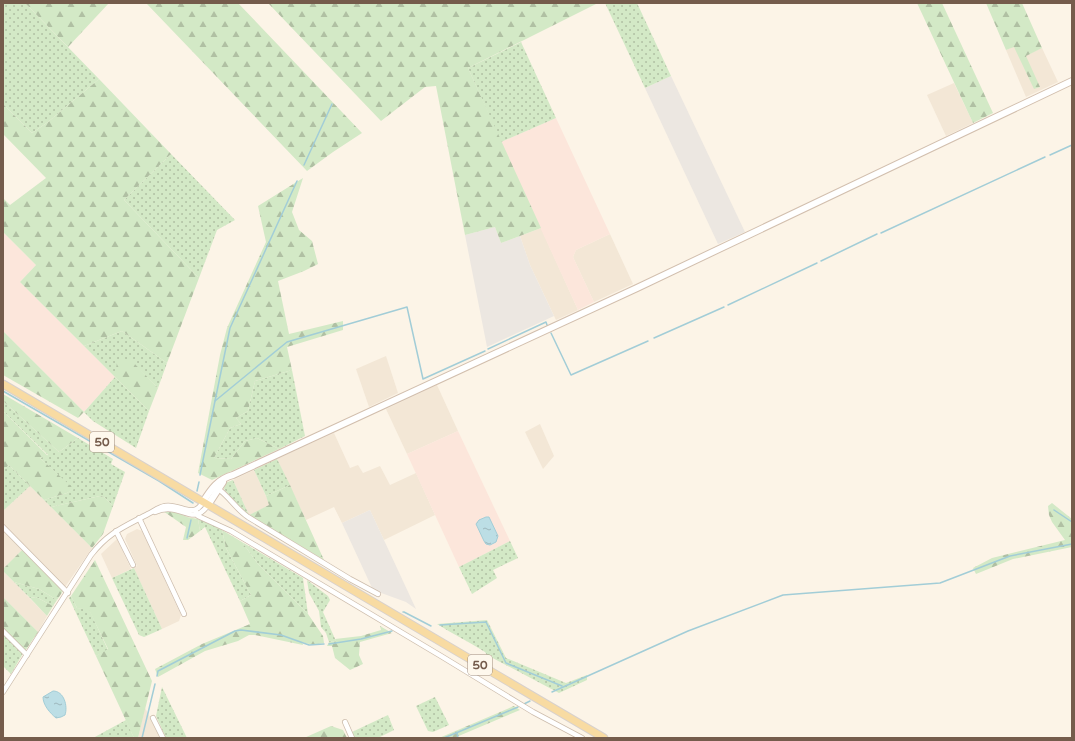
<svg xmlns="http://www.w3.org/2000/svg" width="1075" height="741" viewBox="0 0 1075 741" font-family="'Varela Round',sans-serif">
  <defs>
    <pattern id="green-dots" width="8" height="8" patternUnits="userSpaceOnUse"><rect width="8" height="8" fill="#d3e9c6"/><path d="M2 2h.1M6 6h.1" fill="none" stroke="#b0c0a3" stroke-width="1.8" stroke-linecap="round"/></pattern>
    <pattern id="forest-firs" width="22" height="20" patternUnits="userSpaceOnUse"><rect width="22" height="20" fill="#d3e9c6"/><path d="M5 1l3.5 6h-7zM16 11l3.5 6h-7z" fill="#b0c0a3"/></pattern>
    <pattern id="water-ripples" width="26" height="14" patternUnits="userSpaceOnUse"><rect width="26" height="14" fill="#bcdee5"/><path d="M2 4q2-2 4 0t4 0M15 11q2-2 4 0t4 0" fill="none" stroke="#9db7bc"/></pattern>
  </defs>
  <rect width="100%" height="100%" fill="#fcf4e7"/>
  <g fill="#f3e7d6">
    <polygon points="1021,43 1026,55 1042,48 1058,82 1026,97 1006,50"/>
    <polygon points="954,83 973,123 946,136 927,95"/>
    <polygon points="541,228 578,310 556,320 530,265 520,236"/>
    <polygon points="610,234 633,284 594,302 573,257 576,250"/>
    <polygon points="386,356 398,393 369,407 356,369"/>
    <polygon points="437,385 458,431 407,454 386,409"/>
    <polygon points="540,424 554,456 543,469 525,432"/>
    <polygon points="334,433 350,468 358,465 363,473 380,466 390,485 416,473 435,515 384,540 370,510 342,523 334,507 306,520 277,459"/>
    <polygon points="254,470 270,505 249,515 233,480"/>
    <polygon points="30,486 92,548 65,587 3,524 3,511"/>
    <polygon points="137,529 142,531 181,615 179,621 162,629 134,568 137,566 125,539 127,534"/>
    <polygon points="3,531 22,550 3,570"/>
    <polygon points="117,539 131,569 112,578 101,554"/>
    <polygon points="3,571 47,616 38,632 3,597"/>
    <polygon points="145,708 150,717 160,738 138,738"/>
  </g>
  <g fill="#fce6db">
    <polygon points="556,118 610,234 576,250 573,257 594,302 578,310 501,142"/>
    <polygon points="3,232 36,265 20,282 115,377 84,412 3,331"/>
    <polygon points="458,431 510,541 459,567 407,454"/>
  </g>
  <g fill="#ece7e1">
    <polygon points="671,76 745,232 718,244 645,88"/>
    <polygon points="495,227 501,243 520,236 530,265 554,316 487,347 465,235"/>
    <polygon points="370,510 416,609 406,602 373,590 342,523"/>
  </g>
  <g fill="url(#green-dots)">
    <polygon points="3,3 25,3 99,79 48,122 32,133 3,104"/>
    <polygon points="605,3 637,3 671,76 645,88"/>
    <polygon points="521,42 556,118 501,142 468,68"/>
    <polygon points="171,154 235,220 217,230 199,278 124,200"/>
    <polygon points="122,331 167,363 158,388 130,360 115,377 149,411 136,448 93,421 84,412 115,377 84,346"/>
    <polygon points="292,370 305,436 279,449 257,438 245,441 231,459 214,458 230,428 241,424 236,418 248,411 255,381"/>
    <polygon points="3,401 59,452 78,438 113,459 111,464 125,472 113,506 104,497 100,496 51,507 44,500 67,493 73,489 40,458 48,455 3,411"/>
    <polygon points="277,459 290,485 266,496 254,470"/>
    <polygon points="9,465 30,486 3,511 3,470"/>
    <polygon points="233,480 249,515 238,506 224,489 225,483"/>
    <polygon points="198,519 216,526 222,530 226,548 251,595 240,601 205,527 200,531"/>
    <polygon points="510,541 518,558 493,570 497,578 472,594 459,567"/>
    <polygon points="242,542 303,578 308,614 258,564"/>
    <polygon points="134,568 162,629 144,637 139,635 112,578"/>
    <polygon points="307,580 328,596 330,600 323,612 336,641 329,642 326,633 321,627 319,611 309,593"/>
    <polygon points="14,582 39,589 57,600 53,606 36,597 30,598"/>
    <polygon points="71,596 77,608 89,609 108,650 96,656 69,598"/>
    <path d="M487,620L506,658L566,683L587,675V680L559,693L487,655L485,652C469,642 453,634 437,624Z"/>
    <polygon points="3,634 22,653 22,655 11,674 3,666"/>
    <polygon points="162,687 187,738 166,738 156,716"/>
    <polygon points="435,697 449,725 433,732 428,731 416,706"/>
    <polygon points="388,715 394,730 378,738 355,738 352,732"/>
    <polygon points="126,720 134,738 93,738"/>
  </g>
  <g fill="url(#forest-firs)">
    <polygon points="25,3 109,3 68,47"/>
    <polygon points="146,3 238,3 362,133 333,152 307,171"/>
    <polygon points="268,3 598,3 468,68 541,228 501,243 495,227 465,235 436,86 425,87 381,121"/>
    <polygon points="917,3 942,3 993,113 973,123"/>
    <polygon points="986,3 1022,3 1042,48 1026,56 1040,87 1034,89 1014,47 1006,50"/>
    <polygon points="99,79 171,154 124,200 199,278 167,363 122,331 84,346 20,282 36,265 3,232 3,198 10,205 46,178 3,134 3,104 32,133 48,122"/>
    <polygon points="303,178 292,212 299,230 312,241 318,264 304,271 278,281 289,334 343,321 343,330 287,347 292,370 255,381 248,411 236,418 241,424 230,428 214,458 231,459 245,441 257,438 279,449 212,480 198,473 220,355 227,328 266,242 258,206"/>
    <polygon points="3,331 84,412 78,418 3,375"/>
    <polygon points="130,359 158,388 149,411 115,377 117,362"/>
    <polygon points="3,394 78,438 59,452 3,401"/>
    <polygon points="3,411 48,456 40,458 74,489 67,493 44,500 9,465 3,470"/>
    <polygon points="290,485 324,560 249,515 269,505 266,496"/>
    <polygon points="100,496 104,497 113,506 103,534 92,548 51,507"/>
    <polygon points="1052,503 1072,519 1072,547 1013,559 976,574 973,568 992,558 1065,540 1052,522 1049,515 1048,506"/>
    <polygon points="163,511 174,511 187,517 198,519 200,531 188,540 183,540 186,527"/>
    <path d="M222,530L242,542L258,564L308,614L323,636L324,643C315,645 310,645 302,642L303,645L255,635H249L238,641L205,651L158,677L155,669L202,644L250,624L240,601L251,595L226,548Z"/>
    <polygon points="22,550 63,591 57,600 39,589 14,582 3,571 3,569"/>
    <polygon points="95,560 152,681 138,738 134,738 96,656 108,649 89,610 77,608 71,596"/>
    <polygon points="3,597 38,632 25,651 3,629"/>
    <polygon points="36,597 53,606 47,616 30,598"/>
    <polygon points="380,626 392,633 360,642 359,655 363,664 350,670 335,658 332,646 327,646 329,642 336,641 335,639 361,636 381,630"/>
    <polygon points="514,706 520,710 454,738 439,738"/>
    <polygon points="331,726 343,730 347,738 304,738"/>
  </g>
  <g fill="url(#water-ripples)" stroke="#a2cdd7">
    <polygon points="486,517 489,517 498,536 496,542 490,545 486,544 484,541 476,524 479,520"/>
    <path d="M53,691C64,691 68,706 65,715L61,717L56,718C50,713 43,705 43,697Z"/>
  </g>
  <g fill="none" stroke-linecap="round" stroke-linejoin="round">
    <g stroke="#a2cdd7" stroke-width="1.5">
      <polyline points="1050,155 1072,145"/>
      <polyline points="304,165 332,104"/>
      <polyline points="881,233 1045,157"/>
      <polyline points="821,261 877,234"/>
      <polyline points="728,305 817,263"/>
      <polyline points="551,333 571,375 648,341"/>
      <polyline points="654,338 724,307"/>
      <polyline points="488,349 546,322 547,325"/>
      <polyline points="3,391 159,481 193,503"/>
      <polyline points="215,401 230,328 297,181"/>
      <polyline points="200,475 215,401 287,342 407,307 423,379 485,351"/>
      <polyline points="197,491 199,482"/>
      <polyline points="1054,510 1072,522"/>
      <polyline points="187,538 191,520"/>
      <polyline points="403,612 404,612 431,626"/>
      <polyline points="440,625 486,622 506,663 562,686"/>
      <polyline points="329,644 361,639 392,631"/>
      <polyline points="157,676 158,671 235,631 241,630 281,635 309,645 324,644"/>
      <polyline points="552,692 688,631 783,595 940,583 1010,556 1072,544"/>
      <polyline points="524,704 530,701"/>
      <polyline points="457,733 458,738"/>
      <polyline points="142,738 155,684"/>
      <polyline points="444,738 518,707"/>
    </g>
    <g stroke="#cdbdad" stroke-width="6">
      <g id="street">
        <path d="M217,488C229,496 236,509 248,517L350,579L378,594"/>
        <polyline points="195,510 198,516 231,531 441,656 533,712 582,738"/>
        <path d="M155,512C159,510 164,509 168,509C185,509 195,524 208,505"/>
        <polyline points="139,518 184,614"/>
        <polyline points="3,527 68,593"/>
        <polyline points="116,531 133,565"/>
        <polyline points="3,631 27,655"/>
        <path d="M3,692L91,555C109,532 124,527 148,514C154,511 159,507 165,506C180,503 193,520 203,502"/>
        <polyline points="153,718 163,738"/>
        <polyline points="345,722 352,738"/>
      </g>
    </g>
    <g stroke="#d2bfae" stroke-width="8">
      <g id="secondary">
        <path d="M203,502C211,489 218,479 233,475L637,288L1072,81"/>
        <polyline points="208,505 223,482"/>
      </g>
    </g>
    <g stroke="#d8d1cd" stroke-width="9">
      <polyline id="primary" points="3,384 604,738"/>
    </g>
    <use href="#street" stroke="#fff" stroke-width="4.5"/>
    <use href="#secondary" stroke="#fff" stroke-width="6"/>
    <use href="#primary" stroke="#f8dba2" stroke-width="7"/>
  </g>
  <g text-anchor="middle" dominant-baseline="central" stroke-width="4" stroke-linejoin="round" paint-order="stroke">
    <g fill="#fef8ed" stroke="#9e8b7c" stroke-width="1">
      <rect x="90" y="432" width="24" height="20" rx="3"/>
      <rect x="468" y="655" width="24" height="20" rx="3"/>
    </g>
    <g font-size="12" font-weight="bold" fill="#755c4c">
      <text x="102" y="442">50</text>
      <text x="480" y="665">50</text>
    </g>
  </g>
  <rect width="1075" height="741" fill="none" stroke="#755c4c" stroke-width="8"/>
</svg>
